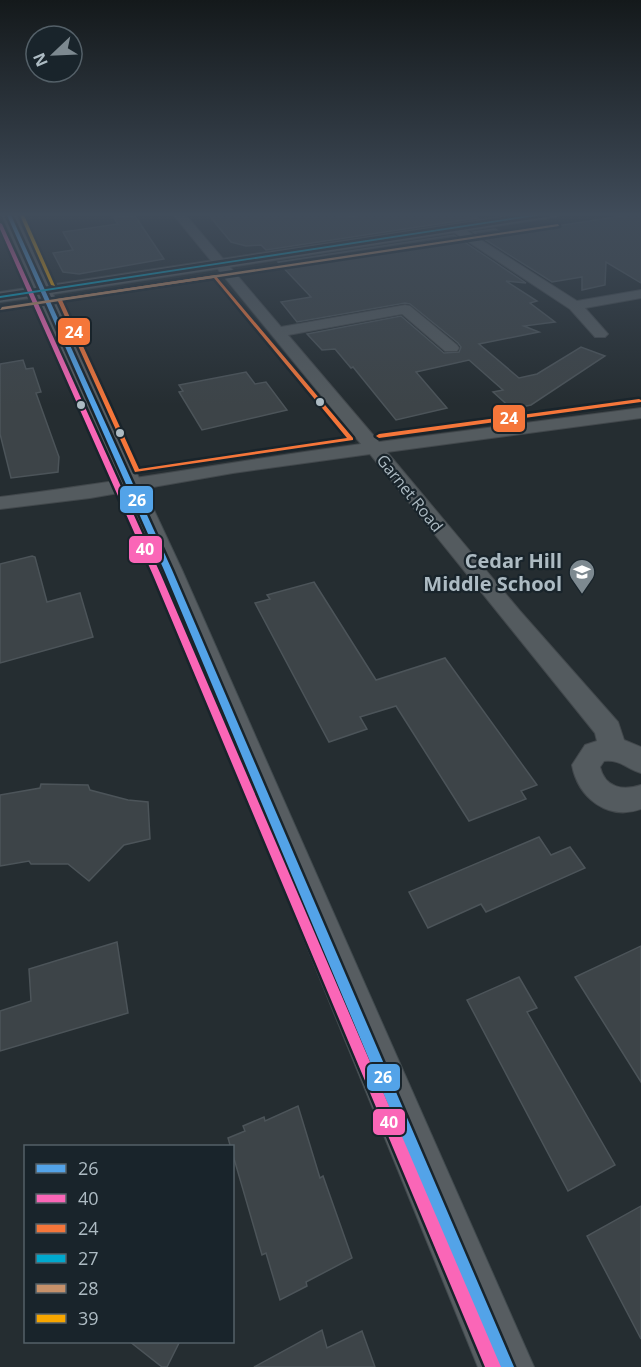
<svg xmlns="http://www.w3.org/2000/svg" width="641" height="1367" viewBox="0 0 641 1367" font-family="'Open Sans',sans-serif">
  <rect width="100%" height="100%" fill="#252d31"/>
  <g fill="#3d4448" stroke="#4c5459" stroke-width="1.5">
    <polygon points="207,213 286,213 286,216 337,214 339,217 348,217 378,213 471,213 478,218 266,250 261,245 246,246 231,242"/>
    <polygon points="641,213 641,283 606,262 605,285 582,290 582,277 552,282 473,232 495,229 504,234"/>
    <polygon points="135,216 164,259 79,274 63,272 53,253 73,250 63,232 118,224 113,217"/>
    <polygon points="454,235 526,283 506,281 537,301 530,303 555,322 524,326 539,332 479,344 519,378 537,374 581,347 605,356 531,405 512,409 493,392 503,390 469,360 416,372 447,408 396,420 353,367 351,368 335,349 322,350 307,334 401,316 444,353 459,352 461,347 458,343 410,304 405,303 297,322 281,302 311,297 278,262"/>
    <polygon points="23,360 26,369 33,368 41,392 36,393 59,457 58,472 11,478 0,434 0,364"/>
    <polygon points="246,372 255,384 266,382 287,410 202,430 179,392 183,391 179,385"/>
    <polygon points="32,556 35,557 47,602 80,593 93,637 0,663 0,564"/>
    <polygon points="314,582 376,680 445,658 537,785 521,791 526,799 469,821 396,706 360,717 367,729 329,742 255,603 270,599 267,595"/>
    <polygon points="41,784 88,785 90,790 128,800 148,802 150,839 124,845 89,881 68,864 31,864 29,861 0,866 0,795 40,788"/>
    <polygon points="539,837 551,855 570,847 585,868 486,912 481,904 428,928 409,892"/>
    <polygon points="117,942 128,1013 0,1051 0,1011 31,1001 29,969"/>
    <polygon points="641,946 641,1082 575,977"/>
    <polygon points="519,977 537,1008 527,1012 615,1165 568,1191 467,1000"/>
    <polygon points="298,1106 320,1178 323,1176 352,1258 306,1282 307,1286 280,1300 266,1253 262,1255 228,1138 245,1131 243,1126 264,1117 265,1121"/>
    <polygon points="641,1206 641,1339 587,1236"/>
    <polygon points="322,1330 327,1348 362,1331 375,1367 254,1367"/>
    <polygon points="129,1341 180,1341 167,1367 162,1367"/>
  </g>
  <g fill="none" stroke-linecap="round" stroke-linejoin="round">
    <g stroke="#42484c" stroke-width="2">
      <g id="minor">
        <path d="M172,213H184L281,327L405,305L410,306L457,345L459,348L457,351H445L402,314L288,335L379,442L641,408V418L387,452L520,611L618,722L624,740L641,747V773C627,769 620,759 604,761L600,767C605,788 623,791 641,785V809C608,821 578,798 572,765L585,745L597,741L595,733L370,454L233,473L90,498L0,509V497C121,482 241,460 361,444Z"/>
        <polygon points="456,224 577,301 641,290 641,298 585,308 608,334 605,337 595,337 570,309 452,231 450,228"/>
      </g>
    </g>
    <g stroke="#414a4e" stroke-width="2">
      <polygon id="major" points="1,213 15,213 49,285 526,213 563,213 556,217 53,294 182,570 534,1367 478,1367 154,570 37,297 0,302 0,292 33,287"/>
    </g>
    <use href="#minor" fill="#545b5f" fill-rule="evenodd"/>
    <use href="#major" fill="#575d61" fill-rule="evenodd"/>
    <g stroke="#19242b" stroke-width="5">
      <polygon id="bus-1" points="6,213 10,213 172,570 514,1367 498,1367 164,570"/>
    </g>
    <g stroke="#19242b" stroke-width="5">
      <polygon id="bus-2" points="0,223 2,224 161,575 501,1367 485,1367 153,575 0,229"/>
    </g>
    <g stroke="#19242b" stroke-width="5">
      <g id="bus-3">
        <path d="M215,275L353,438V440L135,472L57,299ZM214,278L347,438L139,469L62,300Z"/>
        <polygon points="639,399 641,400 641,402 379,438 376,436 379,434"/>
      </g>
    </g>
    <g stroke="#19242b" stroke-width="5">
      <polygon id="bus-4" points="544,213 556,213 0,298 0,296"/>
    </g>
    <g stroke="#19242b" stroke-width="5">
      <polygon id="bus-5" points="558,224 559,226 0,310 2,307"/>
    </g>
    <g stroke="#19242b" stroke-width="5">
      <polygon id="bus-6" points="19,213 23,213 55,286 51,285"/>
    </g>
    <use href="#bus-1" fill="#53a3e8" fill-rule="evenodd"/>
    <use href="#bus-2" fill="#fa66b7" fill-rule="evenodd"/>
    <use href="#bus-3" fill="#f5763a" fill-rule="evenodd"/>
    <use href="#bus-4" fill="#00a9ce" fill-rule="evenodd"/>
    <use href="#bus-5" fill="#c7916a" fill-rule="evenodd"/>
    <use href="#bus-6" fill="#f7a600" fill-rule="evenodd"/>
  </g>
  <linearGradient id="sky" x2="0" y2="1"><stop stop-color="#14191b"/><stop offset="0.53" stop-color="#404c5a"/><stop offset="1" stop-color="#404c5a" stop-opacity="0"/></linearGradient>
  <rect width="641" height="405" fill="url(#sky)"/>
  <defs>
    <g id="school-pin" transform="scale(1.35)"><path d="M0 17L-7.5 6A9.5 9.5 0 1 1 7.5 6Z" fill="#7d8990" stroke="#19242b"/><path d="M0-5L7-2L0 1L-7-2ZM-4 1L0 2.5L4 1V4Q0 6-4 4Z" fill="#fff"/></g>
  </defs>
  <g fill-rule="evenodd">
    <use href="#school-pin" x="582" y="572"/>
  </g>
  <g fill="#adbbc3" stroke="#19242b" stroke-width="2">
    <circle cx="320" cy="402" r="5"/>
    <circle cx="81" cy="405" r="5"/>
    <circle cx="120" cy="433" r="5"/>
  </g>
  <g text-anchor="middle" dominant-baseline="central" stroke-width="4.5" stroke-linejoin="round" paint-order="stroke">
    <g font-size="16" fill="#adbbc3" stroke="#19242b">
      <text transform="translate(410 493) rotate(51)">Garnet Road</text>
    </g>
    <g font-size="20" font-weight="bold" fill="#adbbc3" stroke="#19242b" text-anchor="end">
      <text x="562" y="560">Cedar Hill<tspan x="562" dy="23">Middle School</tspan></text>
    </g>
  </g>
  <g stroke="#19242b" stroke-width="2">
    <rect x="57" y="317" width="34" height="29" rx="6" fill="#f5763a"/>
    <rect x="492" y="404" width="34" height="29" rx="6" fill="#f5763a"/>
    <rect x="119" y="485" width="35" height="29" rx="6" fill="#53a3e8"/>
    <rect x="128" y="535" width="35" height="29" rx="6" fill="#fa66b7"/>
    <rect x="366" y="1063" width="35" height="29" rx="6" fill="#53a3e8"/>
    <rect x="372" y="1108" width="34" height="28" rx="6" fill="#fa66b7"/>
  </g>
  <g font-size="16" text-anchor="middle" font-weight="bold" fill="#fff">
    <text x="74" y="338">24</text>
    <text x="509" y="424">24</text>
    <text x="137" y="506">26</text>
    <text x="145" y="555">40</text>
    <text x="383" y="1083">26</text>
    <text x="389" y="1128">40</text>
  </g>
  <rect x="24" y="1145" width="210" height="198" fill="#19242b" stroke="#546068" stroke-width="1.5"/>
  <rect x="36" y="1164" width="30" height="9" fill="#53a3e8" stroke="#546068" stroke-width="1.5"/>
  <text x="78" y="1175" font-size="18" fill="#adbbc3">26</text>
  <rect x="36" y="1194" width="30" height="9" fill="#fa66b7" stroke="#546068" stroke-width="1.5"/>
  <text x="78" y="1205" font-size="18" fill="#adbbc3">40</text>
  <rect x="36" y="1224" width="30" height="9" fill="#f5763a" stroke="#546068" stroke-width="1.5"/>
  <text x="78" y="1235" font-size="18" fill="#adbbc3">24</text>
  <rect x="36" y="1254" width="30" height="9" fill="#00a9ce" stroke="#546068" stroke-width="1.5"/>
  <text x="78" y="1265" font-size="18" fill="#adbbc3">27</text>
  <rect x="36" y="1284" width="30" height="9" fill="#c7916a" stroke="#546068" stroke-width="1.5"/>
  <text x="78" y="1295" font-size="18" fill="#adbbc3">28</text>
  <rect x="36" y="1314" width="30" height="9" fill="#f7a600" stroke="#546068" stroke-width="1.5"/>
  <text x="78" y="1325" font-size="18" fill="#adbbc3">39</text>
  <g transform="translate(54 54) rotate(247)"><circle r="28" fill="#19242b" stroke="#546068" stroke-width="1.5"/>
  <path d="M0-4.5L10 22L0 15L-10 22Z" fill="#7d8990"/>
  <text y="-9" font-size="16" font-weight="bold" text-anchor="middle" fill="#adbbc3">N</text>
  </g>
</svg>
